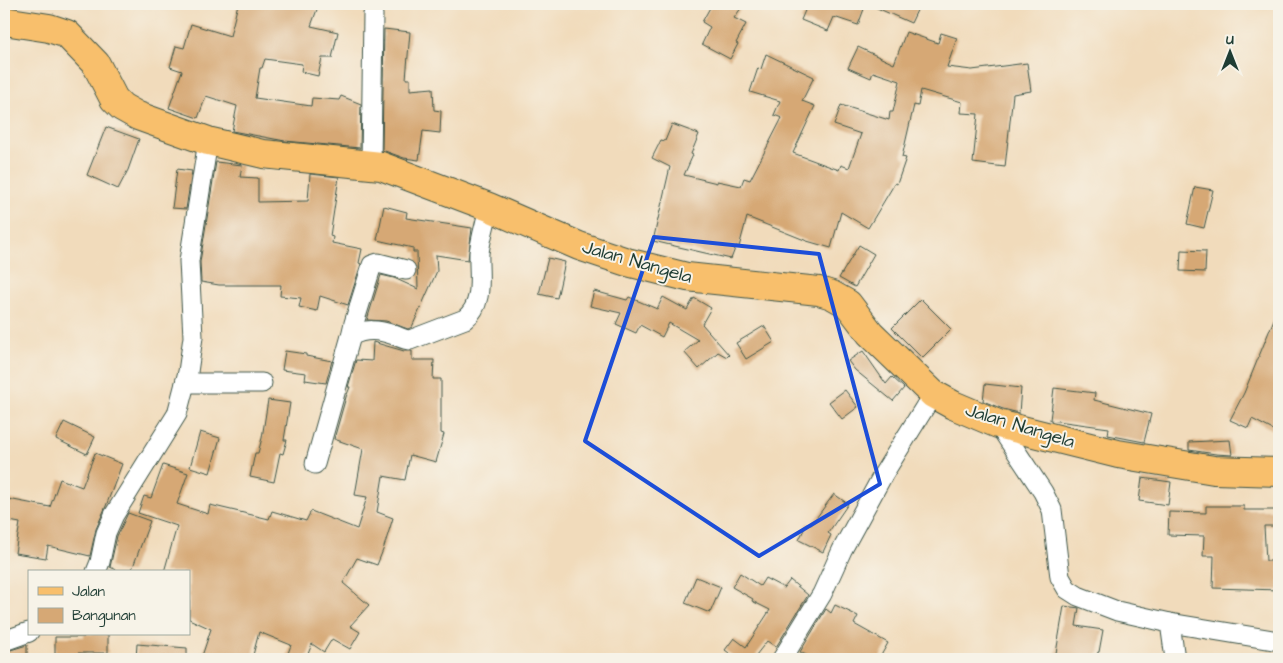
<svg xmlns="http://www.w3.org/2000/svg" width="1283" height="663" viewBox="0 0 1283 663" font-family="'Architects Daughter',sans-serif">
  <rect width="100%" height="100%" fill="#f7f3e8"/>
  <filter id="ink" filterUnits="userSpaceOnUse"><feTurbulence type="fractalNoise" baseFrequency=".02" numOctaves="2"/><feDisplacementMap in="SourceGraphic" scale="10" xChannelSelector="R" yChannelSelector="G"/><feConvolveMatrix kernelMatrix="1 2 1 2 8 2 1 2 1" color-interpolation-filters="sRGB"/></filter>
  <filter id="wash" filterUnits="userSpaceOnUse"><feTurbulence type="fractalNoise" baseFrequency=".0096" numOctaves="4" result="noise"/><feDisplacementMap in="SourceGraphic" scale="20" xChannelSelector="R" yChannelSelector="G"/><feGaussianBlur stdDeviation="1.12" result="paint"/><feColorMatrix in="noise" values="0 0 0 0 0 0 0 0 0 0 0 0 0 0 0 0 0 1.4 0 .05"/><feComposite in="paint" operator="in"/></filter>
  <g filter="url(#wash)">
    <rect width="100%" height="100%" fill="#f1dbbb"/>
    <g id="blocks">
      <g fill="#d6a875">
        <polygon points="238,4 319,4 311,26 338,32 332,58 322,58 318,76 301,72 302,64 265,59 262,68 260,68 255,98 311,106 312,98 339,100 341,96 361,104 360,148 285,141 232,131 237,106 206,96 198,118 169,108 182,71 170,67 176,46 184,48 191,24 230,36"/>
        <polygon points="712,4 744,4 734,18 746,24 736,43 738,44 730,59 702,44 710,27 702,22"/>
        <polygon points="803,4 846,4 864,9 858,25 834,17 828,31 801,20 806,8 803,6"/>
        <polygon points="868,4 920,4 911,23"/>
        <polygon points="384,29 410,32 406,79 410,79 410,90 433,88 434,110 441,111 440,133 423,131 419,160 404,158 382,150"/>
        <polygon points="906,32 938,43 941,33 957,38 947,67 972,70 1027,63 1031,91 1013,94 1005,167 973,163 978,114 961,113 962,102 921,90 918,106 914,105 902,157 906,158 897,184 895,183 868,228 841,212 831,248 807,241 747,217 739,247 736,246 731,259 653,241 670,167 652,158 661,140 665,141 672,124 699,134 691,154 693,155 684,175 717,183 717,181 741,186 744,178 750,180 782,118 774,115 780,101 750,92 758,68 761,69 766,54 814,77 802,101 815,106 793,153 839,170 841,165 849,168 861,134 834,125 841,105 889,120 890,112 893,112 900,81 873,72 871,78 848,68 858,47 894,64"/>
        <polygon points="106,127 139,139 128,170 118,189 87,175"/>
        <polygon points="216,162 242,165 240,177 258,178 258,202 308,201 310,174 339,177 330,236 333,237 332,243 362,249 359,263 361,264 348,305 320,296 317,311 299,307 301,298 280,296 281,285 219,285 201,282 200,262"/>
        <polygon points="177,169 192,171 186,209 172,208"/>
        <polygon points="1195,187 1213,190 1204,228 1187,224"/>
        <polygon points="384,206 407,212 406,218 472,228 468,260 436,255 437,271 412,327 408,329 386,321 367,320 381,275 394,278 418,289 417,252 413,252 413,248 377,240"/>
        <polygon points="859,245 874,254 855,287 839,278"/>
        <polygon points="1181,250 1206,251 1205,272 1180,271"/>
        <polygon points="548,258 565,262 557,298 539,294"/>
        <polygon points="594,291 627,300 629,297 657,309 663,297 687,310 694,298 711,308 702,324 729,355 727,357 718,352 699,369 684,352 698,340 669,323 662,337 640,325 636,333 616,324 621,313 590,306"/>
        <polygon points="921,299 951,329 922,358 892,328"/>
        <polygon points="1277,312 1277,386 1279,382 1279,418 1273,430 1252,419 1248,428 1230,420 1244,393"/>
        <polygon points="764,326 774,342 746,359 736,343"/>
        <polygon points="373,342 404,351 412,351 412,360 434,360 433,379 441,379 441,433 444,434 436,462 410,455 405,480 383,476 377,512 393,518 383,550 377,565 357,558 343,583 369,605 350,626 360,632 350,649 332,639 324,652 312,644 306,659 286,659 291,645 259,632 252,659 201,659 211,629 189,619 189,572 164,572 177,526 138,513 144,496 151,498 163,465 188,473 177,504 208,514 210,505 269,519 272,511 306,521 311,511 357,529 367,497 355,495 363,449 334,439 346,397 350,387 348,387 356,360 372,361"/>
        <polygon points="285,351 306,354 306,356 332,361 326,383 305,380 306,373 282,370"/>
        <polygon points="863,351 886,384 892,377 904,388 893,401 855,370 848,361"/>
        <polygon points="985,384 1021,388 1019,413 1003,409 983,401"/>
        <polygon points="1054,388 1095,393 1094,400 1151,414 1144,442 1108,435 1109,428 1050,420"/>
        <polygon points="845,390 858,407 842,419 829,402"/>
        <polygon points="268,400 290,403 284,440 287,440 283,454 280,453 274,482 250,477 255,453 258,453 262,438"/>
        <polygon points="64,422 95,437 87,454 56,439"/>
        <polygon points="200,432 220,438 210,473 190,467"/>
        <polygon points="1230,440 1232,455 1216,454 1189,450 1189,442"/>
        <polygon points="95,453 122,464 106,506 96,529 90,556 48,546 46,558 15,553 20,523 4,520 8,499 50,507 60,479 82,487"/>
        <polygon points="1142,478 1171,482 1168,505 1139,501"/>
        <polygon points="834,494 848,504 828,533 831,535 823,552 799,540 807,523 811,525"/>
        <polygon points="1206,506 1244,506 1244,510 1277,510 1277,526 1264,526 1266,561 1279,561 1279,590 1213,588 1214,556 1203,556 1204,536 1168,535 1169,512 1206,513"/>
        <polygon points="128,513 150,521 131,572 121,572 110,567 117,536"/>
        <polygon points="740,573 760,586 765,578 784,588 790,580 808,595 776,647 767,641 756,655 761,659 737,659 725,650 734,638 746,647 770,610 752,601 753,599 732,587"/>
        <polygon points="696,577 721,587 710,613 685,603"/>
        <polygon points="835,605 858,616 854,624 888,643 879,659 814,659 800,652 826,609 831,613"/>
        <polygon points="1064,606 1079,608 1076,626 1103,630 1099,652 1098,652 1096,659 1055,659"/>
        <polygon points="84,634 108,634 108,653 78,653 78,659 55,659 55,637 84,637"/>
        <polygon points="137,644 187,648 187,659 136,659"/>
        <polygon points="27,645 27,659 4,659 4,652"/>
      </g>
    </g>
  </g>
  <g filter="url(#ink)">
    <use href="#blocks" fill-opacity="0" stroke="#3e5548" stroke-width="1"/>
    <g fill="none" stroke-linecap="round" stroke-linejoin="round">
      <g stroke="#3e5548" stroke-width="21">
        <g id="street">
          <polyline points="371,164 373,14"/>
          <path d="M351,336C366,328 379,330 394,335C400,337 404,340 410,340L465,319C485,303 478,275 479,253C481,237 486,222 489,207"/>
          <polyline points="185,383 262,383"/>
          <polyline points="998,424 1043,492 1052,510 1060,577 1067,589 1078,596 1117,611 1170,623 1279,641"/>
          <polyline points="315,464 351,336 354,323 372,265 378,263 406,270"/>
          <polyline points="96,572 100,562 106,533 114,515 177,414 188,372 193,337 189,261 208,141"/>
          <polyline points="1170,623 1175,659"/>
          <polyline points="4,641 29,632"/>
          <polyline points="782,659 822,594 842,550 884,473 933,394"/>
        </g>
      </g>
      <g stroke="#3e5548" stroke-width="30">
        <polyline id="primary" points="4,21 49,28 67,34 96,64 114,99 122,107 138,116 208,141 263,154 381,166 489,207 579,246 627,262 687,277 819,291 832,295 848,304 870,333 933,394 953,405 998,424 1118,454 1214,470 1279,472"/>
      </g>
      <use href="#street" stroke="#fff" stroke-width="19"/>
      <use href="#primary" stroke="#f8bf6c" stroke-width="28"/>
    </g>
  </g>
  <path fill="none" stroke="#1d4ed8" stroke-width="4" stroke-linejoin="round" d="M654,237L819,254L880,484L759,556L585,441Z"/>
  <g text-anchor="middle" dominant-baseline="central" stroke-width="4" stroke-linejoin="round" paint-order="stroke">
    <g font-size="19" fill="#1f3d34" stroke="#f7f3e8">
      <text transform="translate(637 262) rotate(16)">Jalan Nangela</text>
      <text transform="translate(1020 426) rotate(17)">Jalan Nangela</text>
    </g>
  </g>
  <rect width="1283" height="663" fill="none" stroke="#f7f3e8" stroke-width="20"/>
  <rect x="28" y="570" width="162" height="65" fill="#f7f3e8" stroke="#a1aaa0"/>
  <rect x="38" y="587" width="25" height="8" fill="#f8bf6c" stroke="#a1aaa0"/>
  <text x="72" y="596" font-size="15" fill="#1f3d34">Jalan</text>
  <rect x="38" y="608" width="25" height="15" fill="#d6a875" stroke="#a1aaa0"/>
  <text x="72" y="620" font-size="15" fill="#1f3d34">Bangunan</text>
  <g transform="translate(1230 52)" stroke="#f7f3e8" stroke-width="4" paint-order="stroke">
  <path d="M0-4L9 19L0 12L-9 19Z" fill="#1f3d34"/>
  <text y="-8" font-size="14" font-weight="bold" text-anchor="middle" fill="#1f3d34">U</text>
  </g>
</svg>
